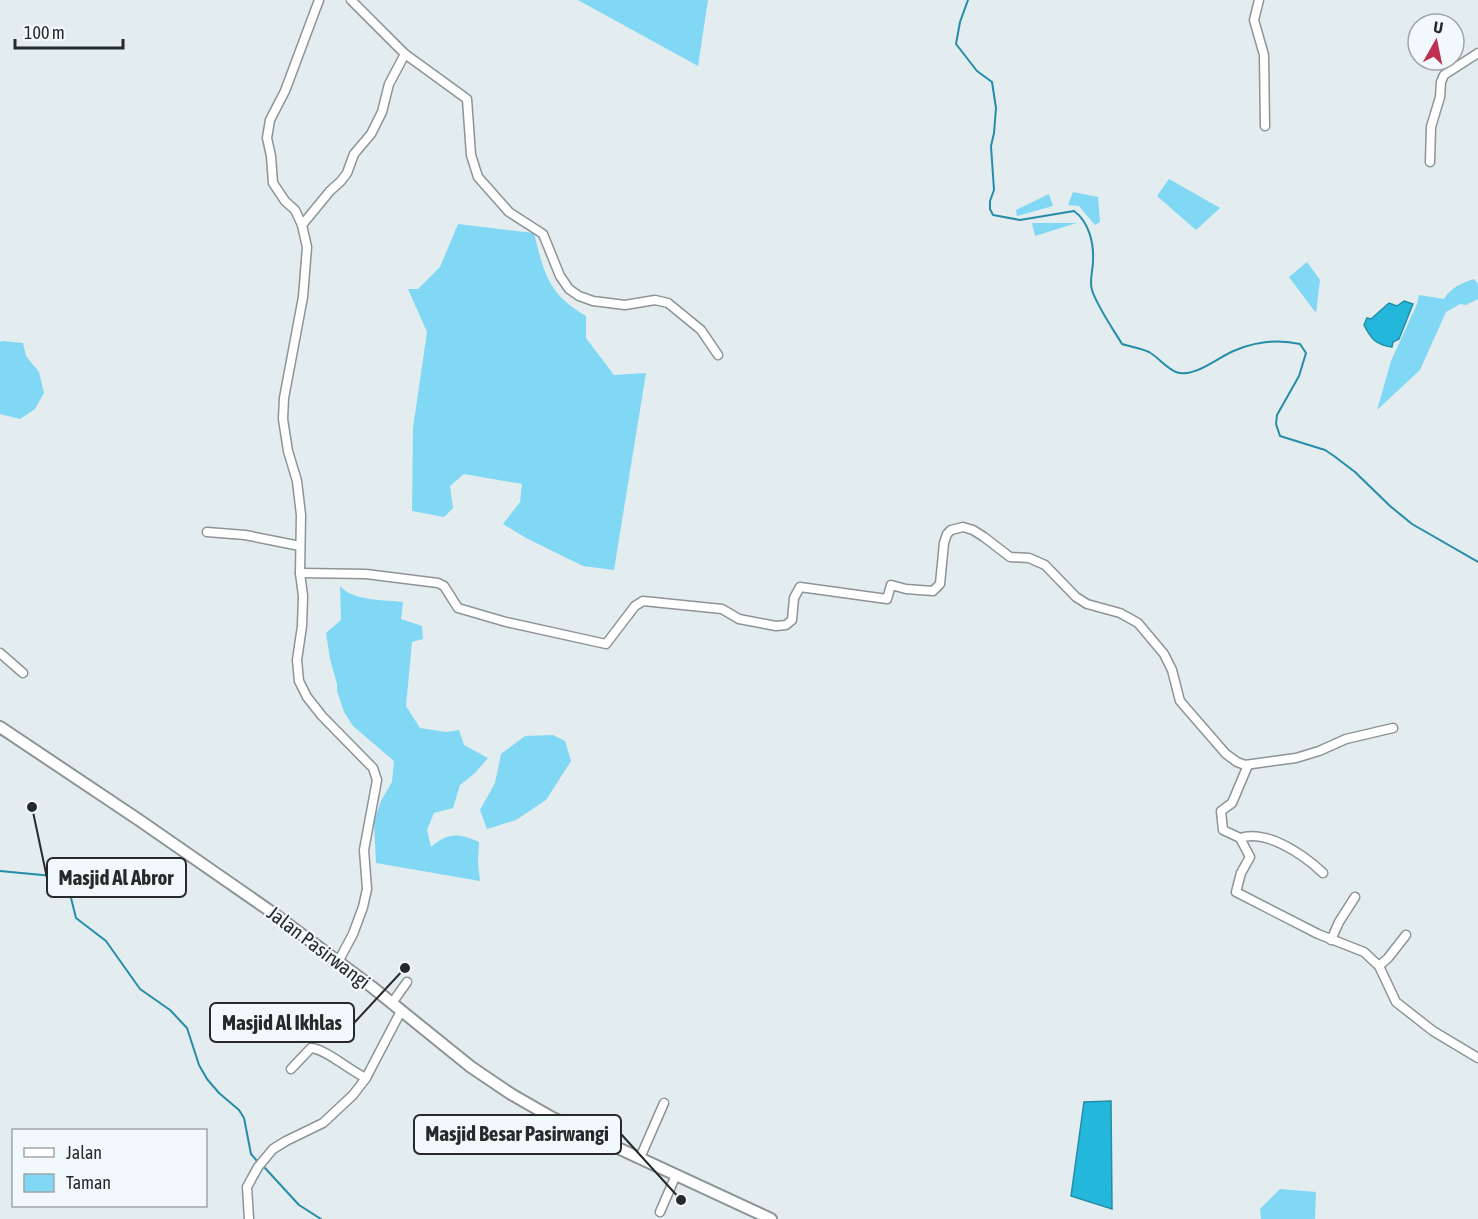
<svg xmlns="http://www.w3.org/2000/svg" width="1478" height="1219" viewBox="0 0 1478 1219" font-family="'Asap Condensed',sans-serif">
  <rect width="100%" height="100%" fill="#e3ecef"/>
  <g fill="#81d8f4">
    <polygon points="578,0 708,0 698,66"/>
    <polygon points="1169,179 1220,208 1196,230 1157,196"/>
    <polygon points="1073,192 1098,197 1100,222 1095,225 1079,206 1068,205"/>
    <polygon points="1049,194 1053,206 1017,216 1016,210"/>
    <polygon points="1032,223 1077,223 1035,236"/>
    <path d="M458,224L534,233C544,273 548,294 586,316V338L614,375L646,373L614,570L583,566L526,538L503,524L520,502L522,484L464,474L450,486L453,508L444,517L412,511L413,428L427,332L408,289H418L440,267Z"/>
    <polygon points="1307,262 1320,280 1316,313 1289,277"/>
    <path d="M1474,279L1478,284V299L1466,305L1460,304L1446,312L1420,370L1377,410L1391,361L1417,304L1419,295L1444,299C1452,287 1461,283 1474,279Z"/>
    <polygon points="2,341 23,343 26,356 39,372 44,393 35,409 20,419 0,414 0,342"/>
    <path d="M340,586C353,601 385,600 403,602L401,619L422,626L423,639L412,642L406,706L420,728L446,732L459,730L464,745L488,758L475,773L460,785L453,808L434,813L427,830L431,847C448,832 459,833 479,842L478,863L480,881L376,863L374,821L381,801L392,782L394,761L353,726L344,712L337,691V684L330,659L326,633L341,620Z"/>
    <polygon points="553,735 565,741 571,761 546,800 516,820 487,829 480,810 495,783 501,754 525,736"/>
    <polygon points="1280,1189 1316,1192 1315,1219 1261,1219 1260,1209"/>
  </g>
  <g fill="#24b7dc" stroke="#258da7" stroke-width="1.5">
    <path d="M1404,301L1413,304L1399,339L1393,342L1392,347C1376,345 1371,339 1364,325L1367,318L1371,319L1389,303L1397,306Z"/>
    <polygon points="1111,1101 1112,1209 1071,1196 1084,1102"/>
  </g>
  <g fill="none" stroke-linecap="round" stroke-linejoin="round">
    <g stroke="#258da7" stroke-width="2">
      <path d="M968,0L960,22L956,44L977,71L992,82L996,108L994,133L991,146L994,190L990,201V209L993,215L1020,220L1074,211C1089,222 1094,243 1093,261C1093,270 1089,281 1092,290C1097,306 1113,329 1122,344C1131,347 1141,348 1149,352C1158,357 1166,368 1176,372C1194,379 1219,356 1236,350C1256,342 1279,339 1300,344L1306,353L1299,376L1277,415L1276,424L1280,436L1325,450L1334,456L1355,472L1390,506L1412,524L1478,562"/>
      <polyline points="0,871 53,876 67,882 76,918 106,941 140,989 170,1010 187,1028 199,1065 207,1079 219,1093 239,1110 244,1118 251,1154 257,1161"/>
      <polyline points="265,1168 299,1205 321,1219"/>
    </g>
    <g stroke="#8d9497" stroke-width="11">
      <g id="minor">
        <polyline points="319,0 285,91 270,120 267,138 271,156 273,183 285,201 295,210 302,225 307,247 303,297 284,398 283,419 288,451 297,481 301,515 300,573 303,596 302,626 297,660 299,681 307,697 322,716 373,768 377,780 364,850 367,889 363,907 353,934 338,962"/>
        <polyline points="351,0 405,54 467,99 471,155 478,177 509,212 543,234 560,276 569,289 579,296 593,301 625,305 655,300 668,303 701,330 718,355"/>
        <polyline points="1259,0 1254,20 1264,55 1265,126"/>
        <polyline points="1430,162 1431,127 1440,97 1441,82 1444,75 1478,53"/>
        <polyline points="302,225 330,191 341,181 347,173 354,154 371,134 382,112 389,84 405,54"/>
        <polyline points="207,532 245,535 300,546"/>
        <polyline points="300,573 366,574 438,583 444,586 458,608 506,622 606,644 635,606 643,601 722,609 739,619 776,626 786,625 792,620 794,598 800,587 887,599 891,585 906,589 933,591 940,584 944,543 947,534 951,530 963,527 973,530 984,537 1010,557 1029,558 1045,565 1076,597 1087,604 1120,613 1138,623 1164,654 1172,670 1180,701 1226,754 1237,762 1245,765 1296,758 1319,751 1346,739 1393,728"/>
        <polyline points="0,653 23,673"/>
        <polyline points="1248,765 1232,803 1221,811 1223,830 1240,838 1250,857 1241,873 1236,892 1318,934 1364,952 1379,966 1396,1002 1433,1031 1478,1058"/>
        <path d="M1240,838C1267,829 1304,855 1323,873"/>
        <polyline points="1331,940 1339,922 1355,897"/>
        <polyline points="1379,966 1388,958 1406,935"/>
        <polyline points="392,1003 407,982"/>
        <path d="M291,1069L311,1048C326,1049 350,1071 366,1078"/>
        <polyline points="640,1158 664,1103"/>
        <polyline points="660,1212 676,1175"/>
        <polyline points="249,1219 247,1187 258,1167 273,1149 286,1141 323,1123 353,1095 366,1078 401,1011"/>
      </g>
    </g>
    <g stroke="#8d9497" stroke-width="14">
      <polyline id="tertiary" points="0,727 139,820 273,913 372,987 471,1067 511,1094 551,1117 771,1219"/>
    </g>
    <use href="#minor" stroke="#fff" stroke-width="8"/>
    <use href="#tertiary" stroke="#fff" stroke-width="10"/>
  </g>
  <g text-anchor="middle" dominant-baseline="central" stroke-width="4.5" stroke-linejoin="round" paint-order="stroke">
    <g font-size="20" fill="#272a2b" stroke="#f1f9fc">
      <text transform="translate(319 947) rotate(37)">Jalan Pasirwangi</text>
    </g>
  </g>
  <path fill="none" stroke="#272a2b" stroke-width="2" d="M32 807L47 878M405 968L354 1023M681 1200L621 1134"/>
  <g fill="#272a2b" stroke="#f1f9fc" stroke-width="2">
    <circle cx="32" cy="807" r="6"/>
    <circle cx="405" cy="968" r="6"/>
    <circle cx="681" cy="1200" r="6"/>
  </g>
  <g fill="#f1f9fc" stroke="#272a2b" stroke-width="2">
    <rect x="47" y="858" width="139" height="39" rx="6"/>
    <rect x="210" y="1003" width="144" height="39" rx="6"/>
    <rect x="414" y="1115" width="207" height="39" rx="6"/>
  </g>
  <g font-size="21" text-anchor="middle" font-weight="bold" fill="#272a2b">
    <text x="116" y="885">Masjid Al Abror</text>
    <text x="282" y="1030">Masjid Al Ikhlas</text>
    <text x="517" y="1141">Masjid Besar Pasirwangi</text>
  </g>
  <rect x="12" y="1129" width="195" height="78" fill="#f1f9fc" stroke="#a0a6a8" stroke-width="1.5"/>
  <rect x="24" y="1148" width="30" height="9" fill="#ffffff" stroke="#a0a6a8" stroke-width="1.5"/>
  <text x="66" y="1159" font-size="18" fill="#272a2b">Jalan</text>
  <rect x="24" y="1174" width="30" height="18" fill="#81d8f4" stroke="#a0a6a8" stroke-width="1.5"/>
  <text x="66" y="1189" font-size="18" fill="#272a2b">Taman</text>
  <g transform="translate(1436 42) rotate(9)"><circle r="28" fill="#f1f9fc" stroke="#a0a6a8" stroke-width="1.5"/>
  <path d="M0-4.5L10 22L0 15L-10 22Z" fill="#bf2f51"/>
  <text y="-9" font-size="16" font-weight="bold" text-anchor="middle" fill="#272a2b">U</text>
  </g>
  <path d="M15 39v9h108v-9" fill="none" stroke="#272a2b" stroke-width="3"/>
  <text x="24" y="39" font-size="18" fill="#272a2b" stroke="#f1f9fc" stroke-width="4.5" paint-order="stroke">100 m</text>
</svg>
